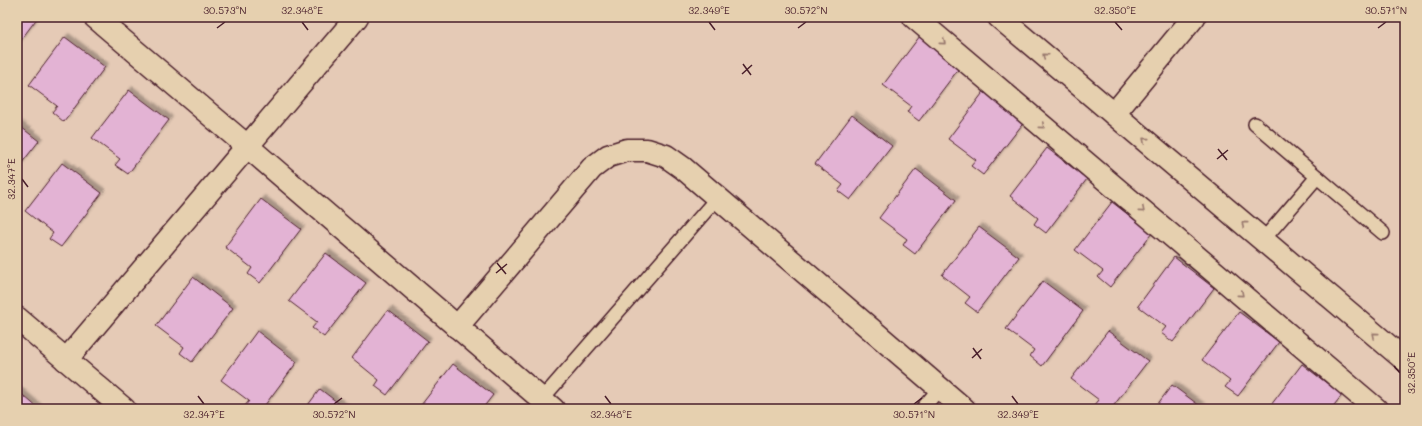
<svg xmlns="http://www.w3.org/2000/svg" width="1422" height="426" viewBox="0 0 1422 426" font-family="Mali,sans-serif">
  <defs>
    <filter id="shadow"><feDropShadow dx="3.5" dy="-3.5" stdDeviation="1" flood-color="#0004"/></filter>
  </defs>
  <rect width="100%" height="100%" fill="#e5cab6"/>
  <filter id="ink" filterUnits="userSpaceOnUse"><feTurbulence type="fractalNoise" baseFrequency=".025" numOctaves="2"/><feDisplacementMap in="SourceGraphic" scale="8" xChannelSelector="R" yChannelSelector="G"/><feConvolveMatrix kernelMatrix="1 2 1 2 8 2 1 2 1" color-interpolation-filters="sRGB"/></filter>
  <g filter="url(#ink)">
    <g fill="#e3b3d4" stroke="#4a1f2b" filter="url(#shadow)">
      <polygon points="17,17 38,17 17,45"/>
      <polygon points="920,36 960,67 919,121 907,112 911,106 883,85"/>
      <polygon points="65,37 105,67 64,122 52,112 57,106 29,85"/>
      <polygon points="129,90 169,120 128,174 115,165 120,159 92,138"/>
      <polygon points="985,90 1025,121 983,175 971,166 976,160 948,139"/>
      <polygon points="852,115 892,146 850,200 838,191 843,185 815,164"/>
      <polygon points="17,124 39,141 17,169"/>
      <polygon points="1047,148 1087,179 1046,233 1034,224 1038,218 1010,196"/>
      <polygon points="62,163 102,193 61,247 49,239 53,233 25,211"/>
      <polygon points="916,169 956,200 915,254 903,245 907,239 879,218"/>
      <polygon points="261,199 301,229 260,283 248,274 252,268 225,247"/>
      <polygon points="1112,202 1152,233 1110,287 1098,277 1103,271 1075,250"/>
      <polygon points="979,227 1019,257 977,312 965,303 970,297 942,275"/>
      <polygon points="326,253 366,283 324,337 312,328 317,322 289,301"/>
      <polygon points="1174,257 1214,288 1173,342 1161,333 1166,327 1138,306"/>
      <polygon points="193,277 233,308 192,362 180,353 184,347 156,326"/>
      <polygon points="1043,281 1083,311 1042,366 1030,356 1034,350 1006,329"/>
      <polygon points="388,310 428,341 387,395 375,386 379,380 352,358"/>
      <polygon points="1239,312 1279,342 1238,396 1225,387 1230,381 1202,360"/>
      <polygon points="257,331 297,362 262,409 247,409 244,407 249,401 221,380"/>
      <polygon points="1108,331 1148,361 1111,409 1098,409 1094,406 1099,400 1071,379"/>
      <polygon points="453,364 493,395 482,409 418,409"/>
      <polygon points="1302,364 1342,395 1331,409 1268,409"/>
      <polygon points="1172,385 1204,409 1154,409"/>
      <polygon points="320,389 346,409 305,409"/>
      <polygon points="17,390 39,409 17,409"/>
    </g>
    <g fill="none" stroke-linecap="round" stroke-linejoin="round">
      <g stroke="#4a1f2b" stroke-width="16">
        <g id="service">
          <polyline points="1255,124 1383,233"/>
          <polyline points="1263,240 1317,177"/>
          <polyline points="542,399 717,198"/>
          <polyline points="922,409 940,388"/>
        </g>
      </g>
      <g stroke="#4a1f2b" stroke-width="25">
        <g id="minor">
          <polyline points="95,17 247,146 553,409"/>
          <polyline points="914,17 1376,409"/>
          <polyline points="999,17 1405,360"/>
          <polyline points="1114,114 1194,17"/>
          <polyline points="17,318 124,409"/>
          <polyline points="457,327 592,168 608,156 627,150 647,150 666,156 683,168 964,409"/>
          <polyline points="66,360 357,17"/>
        </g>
      </g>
      <use href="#service" stroke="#e6d0af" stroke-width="13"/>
      <use href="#minor" stroke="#e6d0af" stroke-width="22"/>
    </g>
    <defs><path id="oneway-chevron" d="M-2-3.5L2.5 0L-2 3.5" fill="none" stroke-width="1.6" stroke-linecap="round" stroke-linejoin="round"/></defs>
    <g stroke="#98786d">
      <use href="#oneway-chevron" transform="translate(943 42) rotate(40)"/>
      <use href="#oneway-chevron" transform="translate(1045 56) rotate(-140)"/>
      <use href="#oneway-chevron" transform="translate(1042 126) rotate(40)"/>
      <use href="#oneway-chevron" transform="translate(1145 140) rotate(-140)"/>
      <use href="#oneway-chevron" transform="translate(1142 210) rotate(40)"/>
      <use href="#oneway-chevron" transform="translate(1244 224) rotate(-140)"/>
      <use href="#oneway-chevron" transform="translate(1241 294) rotate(40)"/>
      <use href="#oneway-chevron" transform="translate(1375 335) rotate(-140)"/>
    </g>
  </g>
  <path fill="none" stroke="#4a1f2b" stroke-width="1.5" d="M302,22L308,30M709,22L715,30M1115,22L1122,30M217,28L225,22M798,28L806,22M1378,28L1386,22M743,64L751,75M742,74L752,65M1218,149L1227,160M1217,159L1228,150M22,179L28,187M497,263L506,274M496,273L507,264M973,348L981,359M972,358L982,349M1394,366L1400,373M198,396L204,404M605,396L611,404M1012,396L1018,404M334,404L342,398M914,404L922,398"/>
  <rect width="1422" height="426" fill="none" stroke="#e6d0af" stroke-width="44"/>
  <rect x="22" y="22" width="1378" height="382" fill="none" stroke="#4a1f2b" stroke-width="1.5"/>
  <g font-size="10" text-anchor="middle" fill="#4a1f2b">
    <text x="225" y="14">30.573°N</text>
    <text x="302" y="14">32.348°E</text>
    <text x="709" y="14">32.349°E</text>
    <text x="806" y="14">30.572°N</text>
    <text x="1115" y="14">32.350°E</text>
    <text x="1386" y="14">30.571°N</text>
    <text transform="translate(11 179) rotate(-90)" y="4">32.347°E</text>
    <text transform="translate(1411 373) rotate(-90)" y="4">32.350°E</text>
    <text x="204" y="418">32.347°E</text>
    <text x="334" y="418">30.572°N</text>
    <text x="611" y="418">32.348°E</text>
    <text x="914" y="418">30.571°N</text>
    <text x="1018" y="418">32.349°E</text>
  </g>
</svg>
